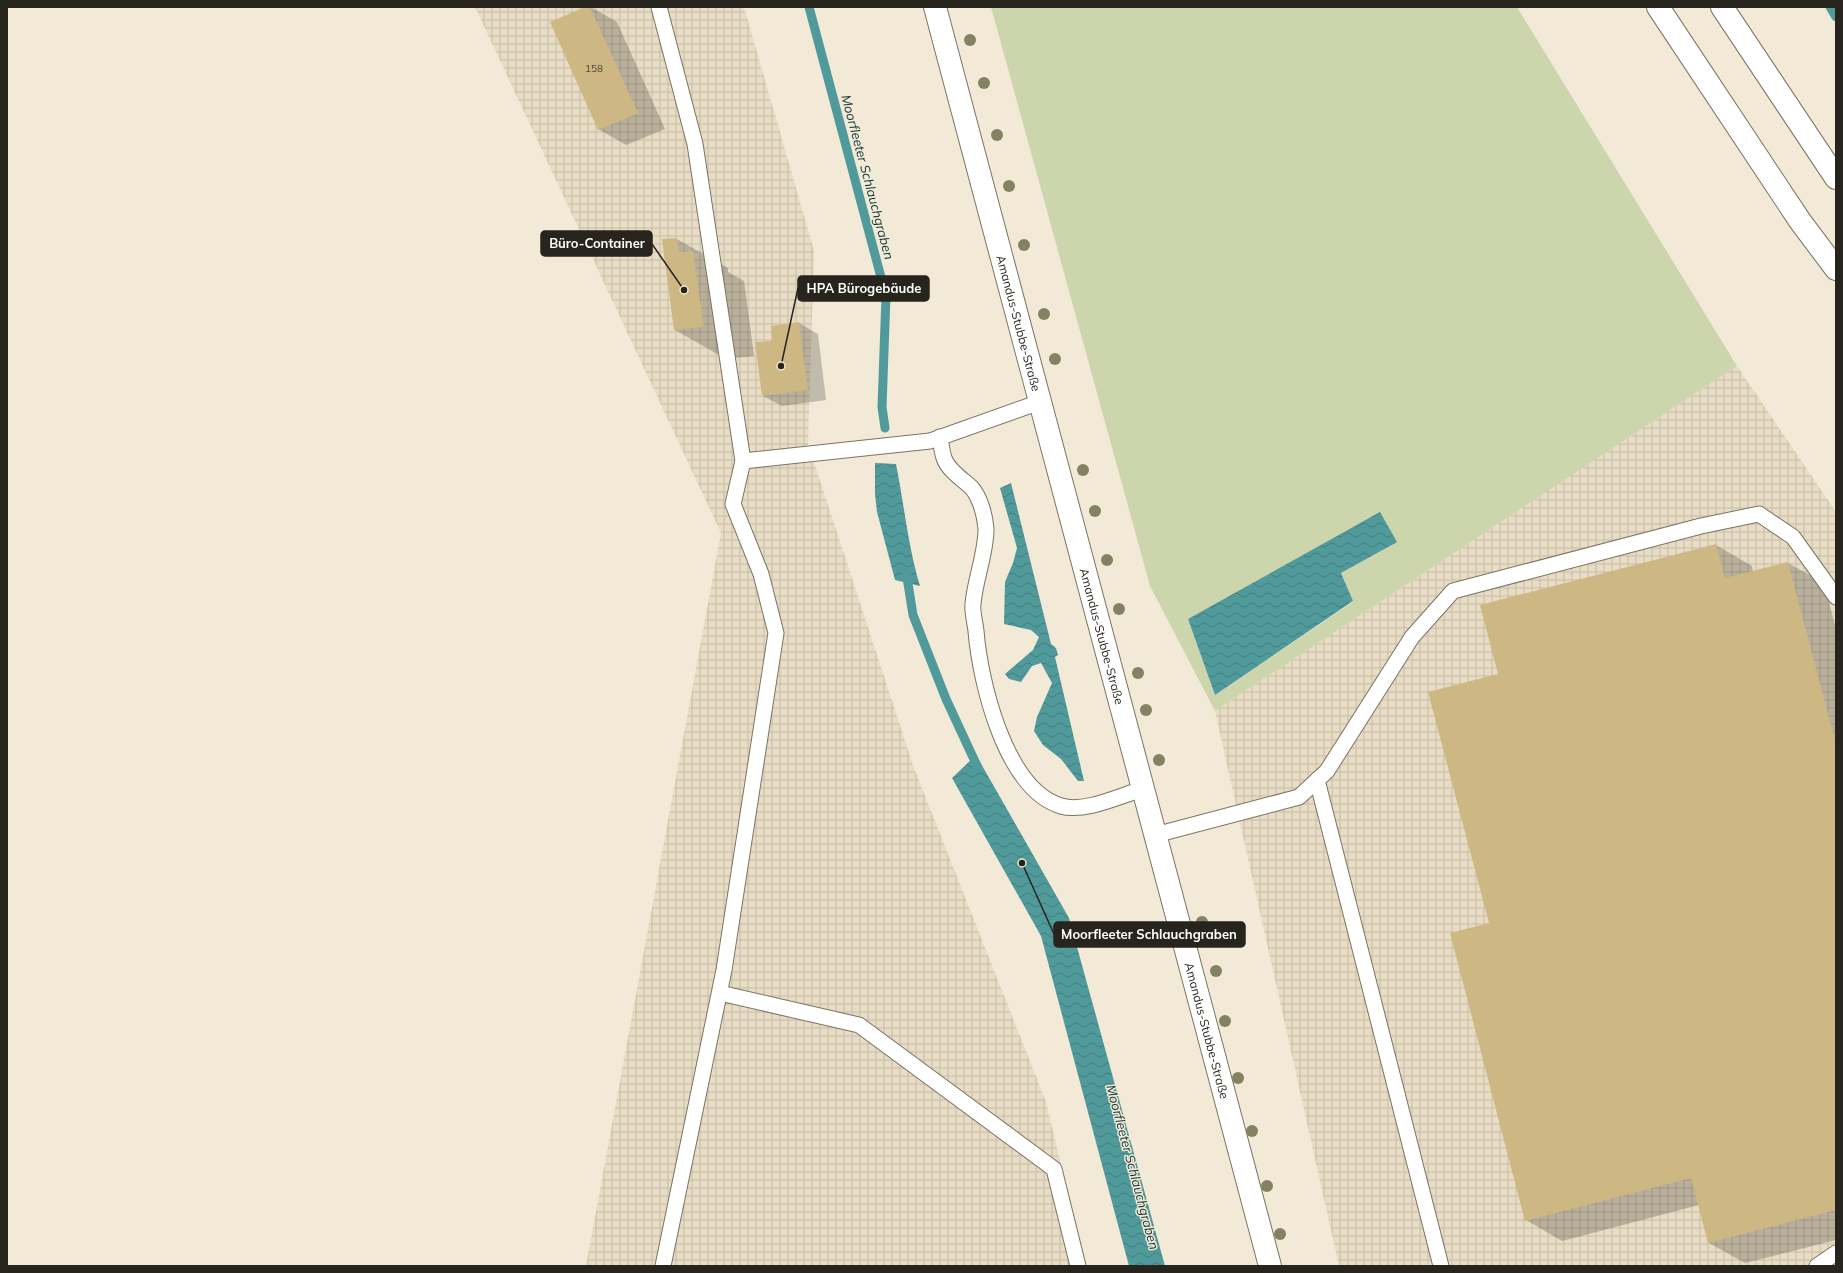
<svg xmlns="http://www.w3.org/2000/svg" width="1843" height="1273" viewBox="0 0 1843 1273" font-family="Mulish,sans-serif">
  <defs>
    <pattern id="industrial-grid" width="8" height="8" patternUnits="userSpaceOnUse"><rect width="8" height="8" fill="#e8ddc4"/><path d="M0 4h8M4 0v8" fill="none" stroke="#c7bea8"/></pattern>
    <pattern id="water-waves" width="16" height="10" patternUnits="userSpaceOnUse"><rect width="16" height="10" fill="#519a9b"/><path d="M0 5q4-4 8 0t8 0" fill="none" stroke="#437d7e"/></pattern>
  </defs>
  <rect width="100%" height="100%" fill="#f2ead7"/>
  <g fill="url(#industrial-grid)">
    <polygon points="475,7 744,7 814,251 808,444 914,768 1046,1102 1085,1266 586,1266 721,533"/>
    <polygon points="1737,366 1836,512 1836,1266 1339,1266 1215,711"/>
  </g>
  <path fill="#cdd5ac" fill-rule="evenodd" d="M991,7H1517L1737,366L1215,711L1150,586ZM1397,541L1341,573L1353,602L1215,695L1188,619Z"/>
  <g fill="url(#water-waves)">
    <path d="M875,463L896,464C904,504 908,546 920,586L895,580L877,512L875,494Z"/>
    <polygon points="1011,483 1051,644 1056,648 1058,655 1055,657 1084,781 1078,781 1061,759 1043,745 1034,731 1037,717 1052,683 1041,663 1032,666 1021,682 1009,679 1005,674 1033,650 1039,637 1031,630 1004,624 1005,582 1013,563 1017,548 1000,488"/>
    <polygon points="1380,512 1397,542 1341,573 1353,601 1215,695 1188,619"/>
    <polygon points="976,755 1069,918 1165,1266 1129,1266 1041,936 952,778"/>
  </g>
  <g fill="#0003">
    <polygon points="587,7 591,7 617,22 665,129 626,145 598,129"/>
    <polygon points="677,239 728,268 728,272 744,281 754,356 726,359 675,330 664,240"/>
    <polygon points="799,323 818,334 826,400 782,406 763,396 773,341"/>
    <polygon points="1716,545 1752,566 1753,571 1788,563 1824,583 1836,629 1836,1240 1745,1263 1709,1243 1699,1205 1562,1241 1526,1220 1490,924 1499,674"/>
  </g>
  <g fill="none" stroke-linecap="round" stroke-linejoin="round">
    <g stroke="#519a9b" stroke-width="9">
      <polyline points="809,7 886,296 882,407 885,428"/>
      <polyline points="1830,7 1836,17"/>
      <polyline points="906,571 913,615 946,699 978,768"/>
    </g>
  </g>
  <g fill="#cdb783">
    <polygon points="585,7 590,7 638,113 598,130 550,22"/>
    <polygon points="677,238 679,252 693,251 704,327 674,330 662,239"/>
    <polygon points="799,322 808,390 762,396 755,342 772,341 771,326"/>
    <polygon points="1716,544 1725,578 1788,562 1836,744 1836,1210 1708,1243 1691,1178 1525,1221 1450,933 1489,923 1428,692 1498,674 1480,605"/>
  </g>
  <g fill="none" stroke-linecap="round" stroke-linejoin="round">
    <g stroke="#7b7463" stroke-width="17">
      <g id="lane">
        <polyline points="659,7 695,144 743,461 733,504 761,574 776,633 724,970 663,1266"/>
        <path d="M940,437C941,444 942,452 944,458C948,470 962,479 971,487C980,497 985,515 986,529C986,554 975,579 973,604C972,612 975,622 976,631C980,681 1005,789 1061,806C1085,813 1119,796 1143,789"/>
        <polyline points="743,461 930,441 1040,402"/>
        <polyline points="1317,780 1441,1266"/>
        <polyline points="1155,835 1299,797 1327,771 1412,637 1453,591 1701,526 1759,514 1793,537 1836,597"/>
        <polyline points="720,993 859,1025 1054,1169 1078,1266"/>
        <polyline points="1817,1266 1836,1253"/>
      </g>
    </g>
    <g stroke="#7b7463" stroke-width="24">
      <g id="street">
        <path id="s1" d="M935,7L1270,1266"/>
      </g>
    </g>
    <g stroke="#7b7463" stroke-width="24">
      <g id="highway">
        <polyline points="1658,7 1800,221 1836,269"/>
        <polyline points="1722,7 1836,178"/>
      </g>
    </g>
    <use href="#lane" stroke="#fff" stroke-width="15"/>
    <use href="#street" stroke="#fff" stroke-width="22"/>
    <use href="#highway" stroke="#fff" stroke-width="22"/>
  </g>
  <g fill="#838363">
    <circle cx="970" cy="40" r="6"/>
    <circle cx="984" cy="83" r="6"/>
    <circle cx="997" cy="135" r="6"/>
    <circle cx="1009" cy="186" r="6"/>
    <circle cx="1024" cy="245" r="6"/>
    <circle cx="1044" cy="314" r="6"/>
    <circle cx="1055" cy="359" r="6"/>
    <circle cx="1083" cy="470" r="6"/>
    <circle cx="1095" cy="511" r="6"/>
    <circle cx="1107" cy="560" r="6"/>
    <circle cx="1119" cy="609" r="6"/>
    <circle cx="1138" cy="673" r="6"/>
    <circle cx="1146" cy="710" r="6"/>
    <circle cx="1159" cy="760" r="6"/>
    <circle cx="1202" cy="922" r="6"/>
    <circle cx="1216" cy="971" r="6"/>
    <circle cx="1225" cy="1021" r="6"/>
    <circle cx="1238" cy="1078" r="6"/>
    <circle cx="1252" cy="1131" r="6"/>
    <circle cx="1267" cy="1186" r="6"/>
    <circle cx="1280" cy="1234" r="6"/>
  </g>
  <g text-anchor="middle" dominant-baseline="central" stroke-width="3" stroke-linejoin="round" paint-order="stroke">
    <g font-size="10" fill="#504936">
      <text x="594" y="68">158</text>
    </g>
    <g font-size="12" fill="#27241d" stroke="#f2ead7">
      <text stroke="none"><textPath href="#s1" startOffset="327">Amandus-Stubbe-Straße</textPath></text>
      <text stroke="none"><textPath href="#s1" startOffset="651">Amandus-Stubbe-Straße</textPath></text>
      <text stroke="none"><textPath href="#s1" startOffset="1059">Amandus-Stubbe-Straße</textPath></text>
    </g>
    <g font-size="13" font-style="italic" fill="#0b3031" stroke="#f2ead7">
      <text transform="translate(868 177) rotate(75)">Moorfleeter Schlauchgraben</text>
      <text transform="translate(1133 1167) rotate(75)">Moorfleeter Schlauchgraben</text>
    </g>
  </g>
  <path fill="none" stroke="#27241d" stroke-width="1.5" d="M684 290L652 244M781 366L798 288M1022 863L1054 934"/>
  <g fill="#27241d" stroke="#f2ead7" stroke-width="1.5">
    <circle cx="684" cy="290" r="4"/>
    <circle cx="781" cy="366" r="4"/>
    <circle cx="1022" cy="863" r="4"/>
  </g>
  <g fill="#27241d" stroke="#27241d" stroke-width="1.5">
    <rect x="541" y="231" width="111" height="25" rx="4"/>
    <rect x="798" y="276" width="131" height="25" rx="4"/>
    <rect x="1054" y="922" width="191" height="25" rx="4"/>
  </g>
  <g font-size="13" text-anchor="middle" font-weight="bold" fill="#fff">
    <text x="597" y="248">Büro-Container</text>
    <text x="864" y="293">HPA Bürogebäude</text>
    <text x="1149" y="939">Moorfleeter Schlauchgraben</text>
  </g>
  <rect width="1843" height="1273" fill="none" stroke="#27241d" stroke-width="16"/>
</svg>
